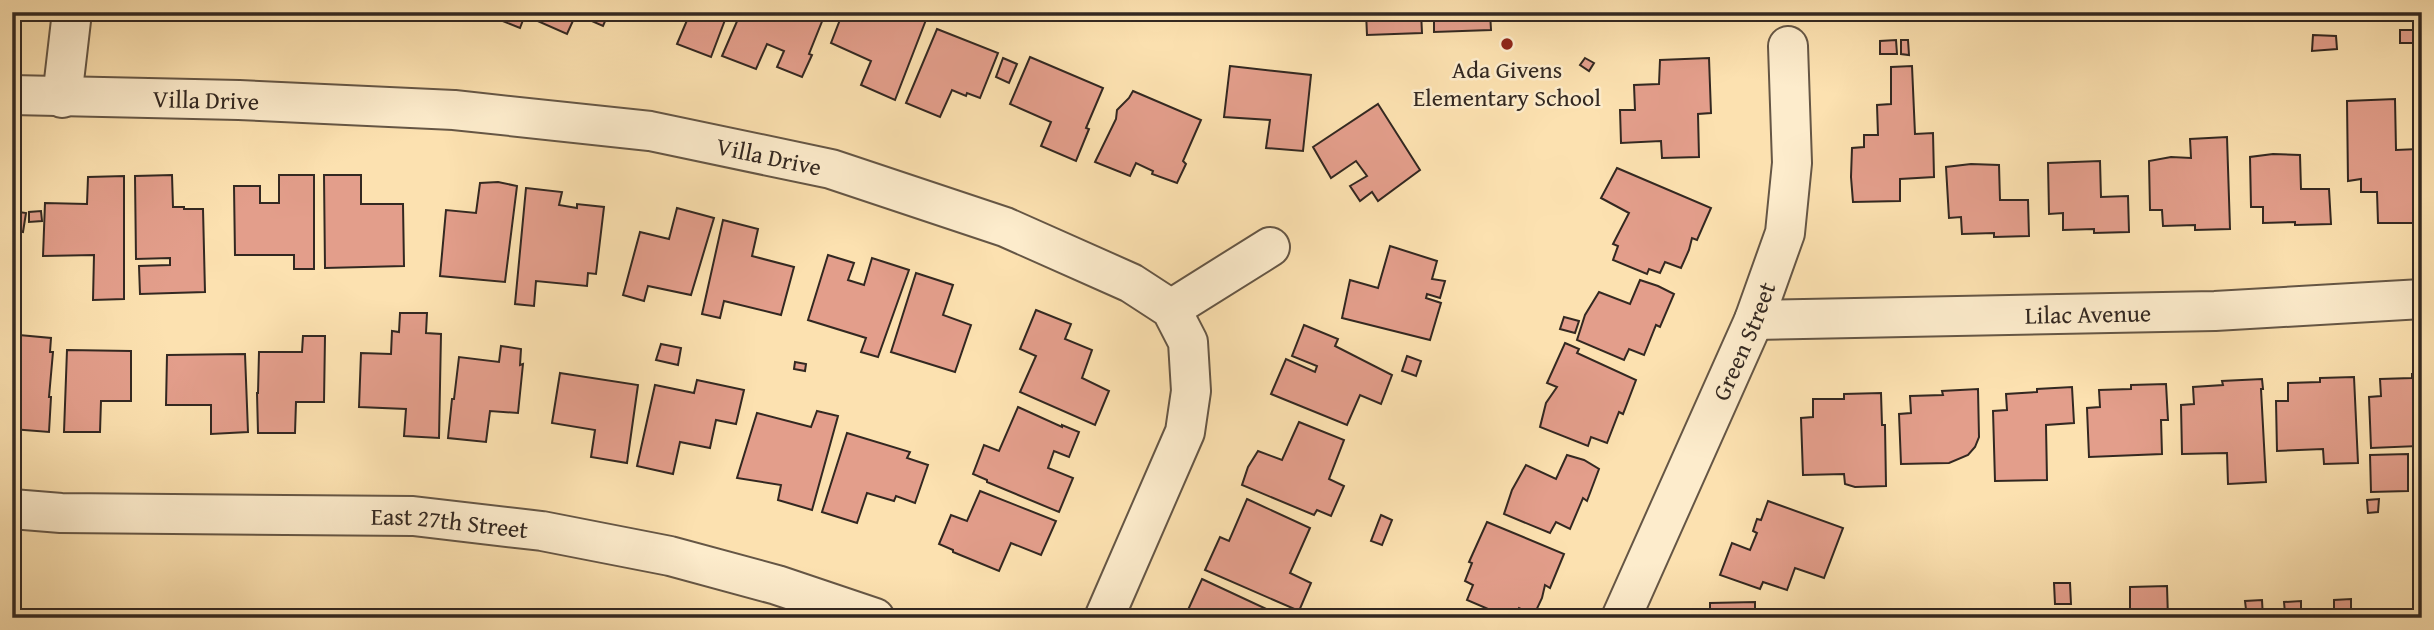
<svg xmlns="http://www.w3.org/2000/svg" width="2434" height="630" viewBox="0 0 2434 630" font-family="'Gentium Book Plus',serif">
  <rect width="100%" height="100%" fill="#fce1b0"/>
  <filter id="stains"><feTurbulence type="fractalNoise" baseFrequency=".00286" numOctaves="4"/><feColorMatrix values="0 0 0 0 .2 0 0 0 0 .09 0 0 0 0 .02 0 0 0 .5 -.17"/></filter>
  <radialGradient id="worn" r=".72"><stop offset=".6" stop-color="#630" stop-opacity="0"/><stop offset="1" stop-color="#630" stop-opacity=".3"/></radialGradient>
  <g fill="#e39e8b" stroke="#332821" stroke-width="2">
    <polygon points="486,12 526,12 520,28 485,14"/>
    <polygon points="536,12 609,12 603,26 576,14 567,34 533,19"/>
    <polygon points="674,12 728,12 711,57 677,44 688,18"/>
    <polygon points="741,12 825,14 809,54 812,55 802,77 777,67 784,51 767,44 756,69 722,56"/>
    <polygon points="843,12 891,12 899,16 901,12 929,12 895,100 861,85 871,61 831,43"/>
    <polygon points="1366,12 1421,12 1422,33 1367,35"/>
    <polygon points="1434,12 1490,12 1491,30 1434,32"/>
    <polygon points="937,29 998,53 980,98 967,93 966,96 952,90 940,117 906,103"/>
    <rect x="2400" y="30" width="16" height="13"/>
    <polygon points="2313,35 2336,36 2337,49 2312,51"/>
    <polygon points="1896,40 1897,54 1880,54 1880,41"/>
    <polygon points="1901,40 1908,40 1909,55 1901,54"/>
    <polygon points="1030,57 1103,88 1086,128 1089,129 1076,161 1041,146 1051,122 1010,104"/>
    <polygon points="1003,58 1017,64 1009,83 996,77"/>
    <polygon points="1585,58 1594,63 1589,71 1580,65"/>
    <polygon points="1709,58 1711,113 1698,114 1699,157 1662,158 1661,141 1621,143 1620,110 1635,110 1634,85 1659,84 1660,60"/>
    <polygon points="1230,66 1311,75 1303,151 1266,148 1270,120 1224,117"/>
    <polygon points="1912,66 1915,134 1933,133 1934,177 1900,179 1900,201 1853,202 1851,177 1852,148 1864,147 1864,135 1878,135 1877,105 1891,104 1891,67"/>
    <polygon points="1133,91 1201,120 1183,161 1186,164 1177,183 1152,174 1153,171 1136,163 1130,176 1095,162 1116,119 1117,110 1129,98"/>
    <polygon points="2395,99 2396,150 2418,149 2420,189 2414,189 2415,223 2378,223 2377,192 2361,192 2361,179 2348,181 2347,101"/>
    <polygon points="1378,104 1420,170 1378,201 1372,192 1360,201 1350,186 1367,176 1356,161 1331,178 1313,147"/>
    <polygon points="2227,137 2230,229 2195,230 2195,225 2163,226 2162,210 2150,210 2149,161 2171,157 2191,158 2190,139"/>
    <polygon points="2273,154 2300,155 2301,189 2329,189 2331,224 2295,225 2295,222 2263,223 2263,207 2251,207 2250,157"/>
    <polygon points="2100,161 2101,197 2128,196 2129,232 2094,233 2094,229 2063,230 2063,213 2049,214 2048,163"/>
    <polygon points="1971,164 1999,165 2000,200 2028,200 2029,236 1994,237 1994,233 1962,234 1961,217 1949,218 1946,167"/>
    <polygon points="1617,168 1711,208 1697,240 1692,238 1689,250 1681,268 1665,262 1660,273 1649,269 1647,274 1613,260 1618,246 1613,244 1629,213 1601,198"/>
    <polygon points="172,175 173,207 184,207 184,209 203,209 205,292 140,294 139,266 170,265 170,258 136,259 135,176"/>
    <polygon points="279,175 314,175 314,269 294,269 294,255 235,255 234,186 260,186 260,203 279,203"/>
    <polygon points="324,175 361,175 361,204 403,204 404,266 325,268"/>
    <polygon points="124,176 124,299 93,300 94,255 43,256 45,203 87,204 88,177"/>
    <polygon points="498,182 517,186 505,282 440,276 446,210 476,213 480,183"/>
    <polygon points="526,188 562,192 559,205 577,208 577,204 604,207 596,274 588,273 587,286 536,281 534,306 515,304"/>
    <polygon points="677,208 714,218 691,295 648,286 644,301 623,295 640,232 669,239"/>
    <polygon points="12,211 26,213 23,232 12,230"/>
    <polygon points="41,211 42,221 29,222 29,212"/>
    <polygon points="723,220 758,229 752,256 794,267 781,315 724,301 720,318 702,314"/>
    <polygon points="1390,246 1437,261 1432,279 1445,281 1440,298 1427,294 1426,298 1441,303 1430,340 1342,318 1350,280 1378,288"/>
    <polygon points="828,255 854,263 848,280 864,285 872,258 909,270 878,357 861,352 866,338 808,320"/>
    <polygon points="916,273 953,285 943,315 971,325 955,372 891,352"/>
    <polygon points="1640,280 1658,286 1674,294 1660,327 1656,325 1644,355 1629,349 1624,360 1577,340 1585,315 1599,292 1630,304"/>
    <polygon points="1036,310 1071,324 1065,339 1092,350 1082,378 1109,391 1095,425 1020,392 1036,356 1020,349"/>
    <polygon points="400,313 427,313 426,333 441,334 439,438 404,436 406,409 359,407 361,353 391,354 392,331 399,332"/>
    <polygon points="1564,317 1579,321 1575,333 1560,329"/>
    <polygon points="1304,325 1338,339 1335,346 1392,375 1381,404 1360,395 1347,425 1271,394 1286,359 1315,372 1317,366 1292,356"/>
    <polygon points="19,335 51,338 50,352 53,352 49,397 51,397 49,432 12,429 12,349 17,350"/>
    <polygon points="303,336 325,336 324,402 296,402 295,433 258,433 257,393 258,393 259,352 302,352"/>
    <polygon points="1565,343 1579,349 1577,353 1636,380 1623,414 1619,412 1607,443 1591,437 1588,446 1540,427 1546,403 1557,387 1547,383"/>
    <polygon points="661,344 681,348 678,365 656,360"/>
    <polygon points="501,346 521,349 520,365 523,364 518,413 490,411 486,442 448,438 452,399 454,399 459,357 499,362"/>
    <polygon points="67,350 131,351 131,401 101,401 100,432 64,432"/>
    <polygon points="245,354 248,432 211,434 211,405 166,405 167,355"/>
    <polygon points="1407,356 1421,361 1416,376 1402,371"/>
    <polygon points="795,362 806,364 805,371 794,369"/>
    <polygon points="560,373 638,385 627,463 591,457 595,430 552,423"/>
    <polygon points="2412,374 2422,374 2422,462 2419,462 2418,446 2371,448 2369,397 2381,396 2380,379 2412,378"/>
    <polygon points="2354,377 2358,463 2324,464 2323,449 2277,451 2276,401 2288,401 2288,383 2320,382 2320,378"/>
    <polygon points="2262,379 2263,389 2261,389 2266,482 2228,484 2227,453 2182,454 2181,405 2194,404 2193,387 2223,385 2222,381"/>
    <polygon points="697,380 744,390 736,424 716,420 710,448 680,442 673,474 637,466 655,385 694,393"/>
    <polygon points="2166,384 2168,420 2161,420 2162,454 2089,457 2087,408 2100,407 2099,390 2131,389 2131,385"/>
    <polygon points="2072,387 2074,423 2046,425 2047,480 1995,481 1993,411 2007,410 2006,394 2037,392 2037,389"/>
    <polygon points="1978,389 1979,437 1975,447 1968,455 1949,463 1901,464 1899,414 1911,413 1910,396 1943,395 1942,391"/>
    <polygon points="1881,393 1882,425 1885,425 1886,486 1855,487 1845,484 1844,474 1803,475 1801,418 1813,417 1813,399 1844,399 1844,394"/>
    <polygon points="1018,407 1062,427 1062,425 1079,432 1069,457 1054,451 1048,468 1073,478 1059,512 987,482 987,480 973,474 984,445 999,451"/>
    <polygon points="817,411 838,416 812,510 778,500 781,485 737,478 757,413 811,427"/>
    <polygon points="1299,422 1344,440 1329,479 1344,486 1331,516 1317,510 1314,515 1242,485 1248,467 1258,451 1282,460"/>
    <polygon points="847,433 910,452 907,458 928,465 915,503 896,496 894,501 867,493 857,523 822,512"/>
    <polygon points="2408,454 2408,491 2371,492 2370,455"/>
    <polygon points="1567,455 1584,460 1599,469 1587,501 1583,498 1570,529 1556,522 1550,533 1504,514 1512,490 1526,465 1556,479"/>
    <polygon points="980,491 1056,521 1041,555 1011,543 999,571 953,552 953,550 939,544 951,515 967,521"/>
    <polygon points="1247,499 1310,528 1290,573 1311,583 1299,611 1205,570 1220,537 1229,541"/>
    <polygon points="2379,499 2378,512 2368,513 2367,500"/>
    <polygon points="1768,501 1843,528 1824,578 1795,568 1787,590 1763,582 1760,589 1720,575 1732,543 1750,550 1757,533 1753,531 1757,519 1761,520"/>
    <polygon points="1381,515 1392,520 1382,545 1371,541"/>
    <polygon points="1487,522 1564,554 1550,588 1545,585 1542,598 1534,615 1519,608 1515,618 1509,618 1467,600 1473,585 1465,581 1472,563 1469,562"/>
    <polygon points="1202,579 1273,612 1271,618 1200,618 1187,612"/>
    <polygon points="2054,583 2070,583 2071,604 2055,604"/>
    <polygon points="2167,586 2168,618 2130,618 2130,587"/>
    <polygon points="2351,599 2351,611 2334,612 2334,600"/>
    <polygon points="2262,600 2263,618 2247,618 2245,601"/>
    <polygon points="2301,601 2301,612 2285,613 2284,602"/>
    <polygon points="1755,602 1755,618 1710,618 1710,603"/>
  </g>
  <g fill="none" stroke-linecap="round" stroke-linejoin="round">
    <g stroke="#655645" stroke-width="42">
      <g id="minor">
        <path id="s1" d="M12,95L239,100L454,110L650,131L831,169L1005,227L1131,283L1171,309L1188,342L1191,391L1185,432L1104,618"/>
        <polyline points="62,98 72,12"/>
        <polyline points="1171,309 1270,247"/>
        <path id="s2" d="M1754,320L2215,311L2422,299"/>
        <path id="s3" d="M12,509L61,513L413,516L542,531L670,556L777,585L875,618"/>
        <path id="s4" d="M1621,618L1754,320L1785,233L1792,163L1788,46"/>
      </g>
    </g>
    <use href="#minor" stroke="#fdeccc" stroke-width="38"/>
  </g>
  <circle fill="#8f2418" stroke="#fdeccc" stroke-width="2.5" cx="1507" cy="44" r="7"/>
  <g text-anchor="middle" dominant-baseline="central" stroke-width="5" stroke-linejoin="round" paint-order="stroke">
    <g font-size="24" fill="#332821" stroke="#fdeccc">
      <text x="1507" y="69">Ada Givens<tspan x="1507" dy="28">Elementary School</tspan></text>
    </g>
    <g font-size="24" fill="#332821" stroke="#fdeccc">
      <text stroke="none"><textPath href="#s1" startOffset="194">Villa Drive</textPath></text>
      <text stroke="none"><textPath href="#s1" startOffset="761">Villa Drive</textPath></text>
      <text stroke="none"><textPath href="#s2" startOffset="334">Lilac Avenue</textPath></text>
      <text stroke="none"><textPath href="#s4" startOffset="303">Green Street</textPath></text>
      <text stroke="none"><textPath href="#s3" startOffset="438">East 27th Street</textPath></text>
    </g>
  </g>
  <rect width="2434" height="630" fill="none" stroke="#fce1b0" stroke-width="42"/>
  <rect x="14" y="14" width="2406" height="602" fill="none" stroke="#332821" stroke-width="3.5"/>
  <rect x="21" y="21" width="2392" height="588" fill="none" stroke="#332821" stroke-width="2"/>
  <rect width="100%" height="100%" filter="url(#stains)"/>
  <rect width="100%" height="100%" fill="url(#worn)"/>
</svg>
